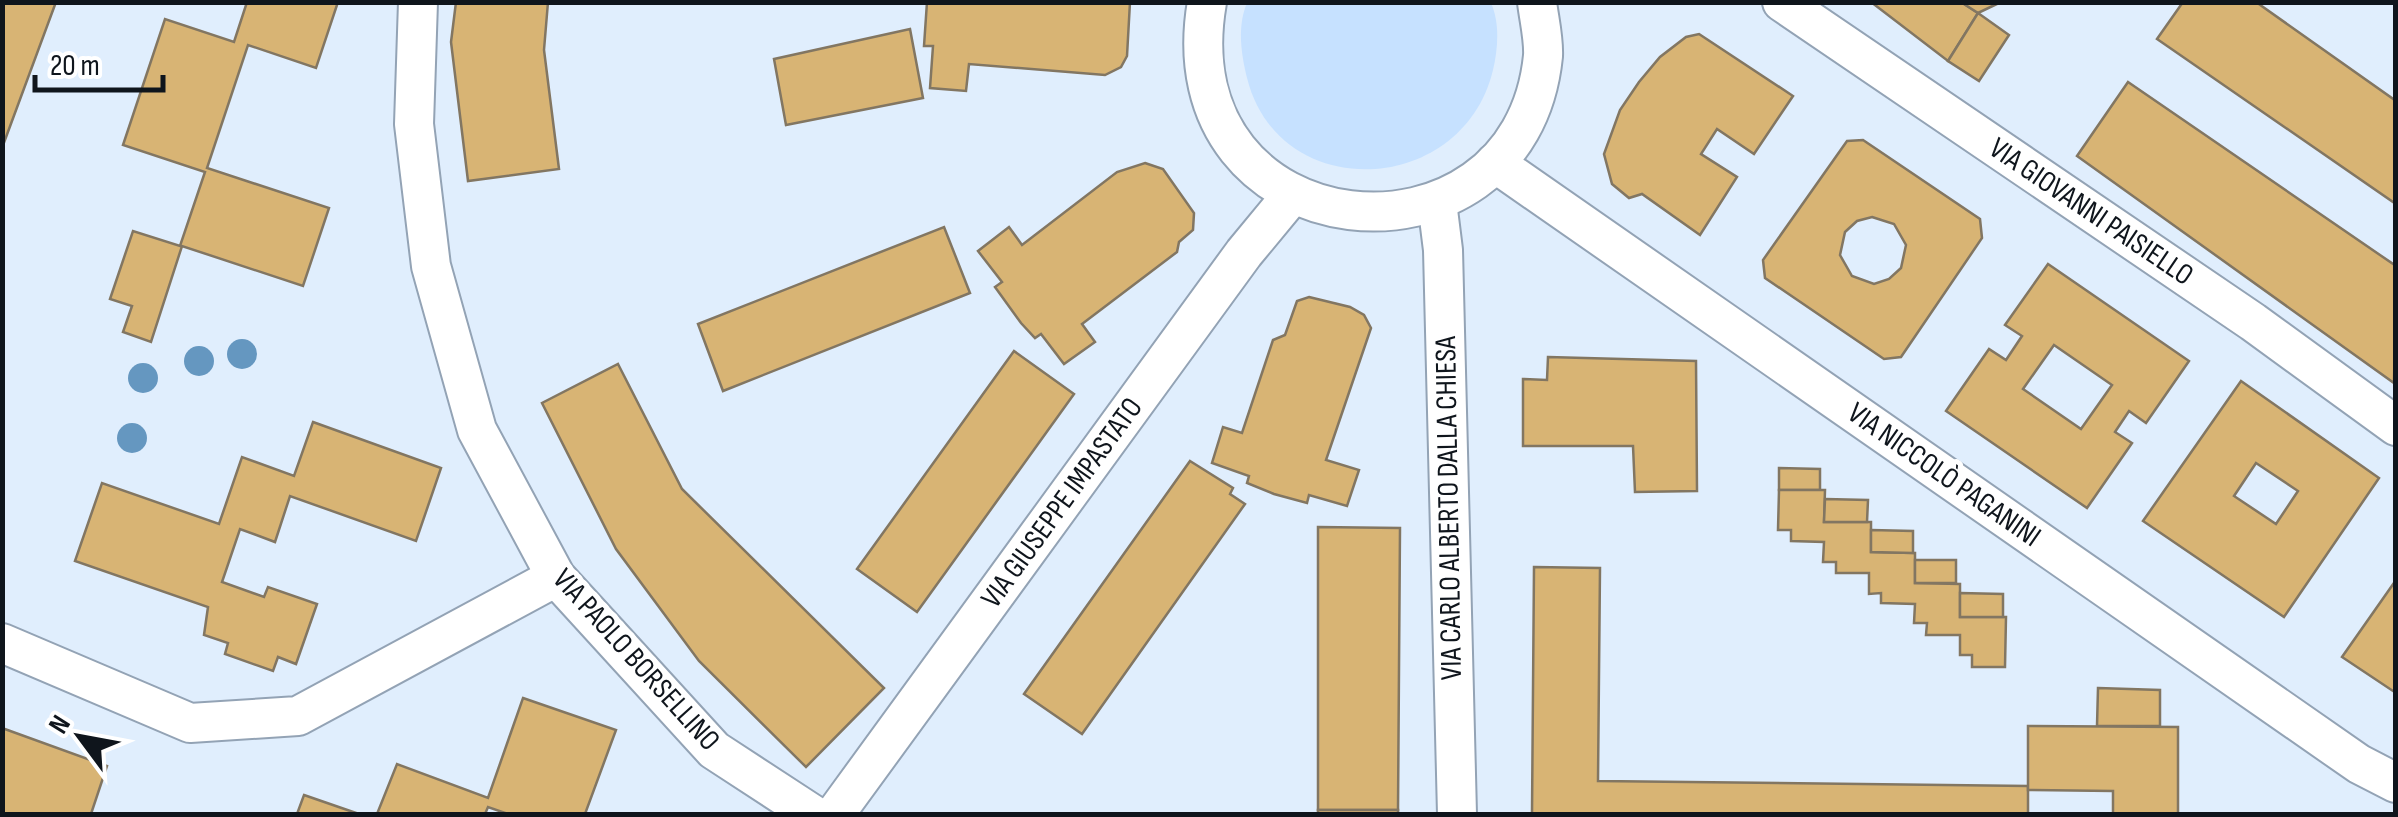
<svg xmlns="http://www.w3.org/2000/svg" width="2398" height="817" viewBox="0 0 2398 817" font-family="'Sofia Sans Condensed',sans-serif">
  <rect width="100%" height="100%" fill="#e0eefd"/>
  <path fill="#c6e1ff" d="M1247,3H1491C1500,23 1498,49 1493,70C1463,196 1279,206 1247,78C1241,54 1237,26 1247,3Z"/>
  <g fill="#d8b474" stroke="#827662" stroke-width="2.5" fill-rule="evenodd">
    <polygon points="2,2 56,2 2,148"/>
    <polygon points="247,2 338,2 316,68 248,45 207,168 329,208 303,286 182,246 151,342 123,332 132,306 110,299 133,231 180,246 205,172 123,145 165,19 234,42"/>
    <polygon points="456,2 548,2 544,50 559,169 468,181 451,42"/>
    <polygon points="927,2 1130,2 1127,56 1121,67 1105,75 969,64 966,91 930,88 933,46 924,46"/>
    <polygon points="1871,2 1961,2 1978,13 1948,61"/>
    <polygon points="1961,2 2001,2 1978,13"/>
    <polygon points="2183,2 2256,2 2396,101 2396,204 2157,39"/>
    <polygon points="1978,13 2009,35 1979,81 1948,61"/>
    <polygon points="910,29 923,98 786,125 774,59"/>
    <polygon points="1699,34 1793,96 1754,154 1717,129 1701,154 1737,177 1700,235 1642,194 1629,198 1612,184 1604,154 1620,110 1639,82 1660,57 1686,37"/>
    <polygon points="2128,82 2396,266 2394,383 2077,156"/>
    <path d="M1863,140L1980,219L1982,238L1901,357L1884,359L1765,278L1763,260L1847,141ZM1872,217L1894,224L1906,245L1901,268L1889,279L1874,284L1852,276L1840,255L1845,232L1857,221Z"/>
    <polygon points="1145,163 1163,169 1194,213 1193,230 1179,242 1177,252 1082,324 1095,342 1064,364 1041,334 1035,338 1021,323 995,287 1002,282 978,251 1009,227 1022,245 1117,172"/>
    <polygon points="944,227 970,293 723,391 698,324"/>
    <path d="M2048,264L2189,361L2146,423L2129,411L2115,432L2132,443L2087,508L1946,411L1989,349L2006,360L2022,336L2005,325ZM2054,345L2112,385L2081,429L2023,389Z"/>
    <polygon points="1309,297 1350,307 1364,315 1371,328 1326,460 1359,470 1347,506 1309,495 1307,503 1274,494 1247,483 1249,476 1212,463 1223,427 1242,433 1273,340 1285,335 1297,301"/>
    <polygon points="1014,351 1074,394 917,612 857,569"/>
    <polygon points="1548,357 1696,361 1697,491 1635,492 1633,446 1523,446 1523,379 1547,380"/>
    <polygon points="618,364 682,489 884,688 806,767 699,661 616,549 542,403"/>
    <path d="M2241,381L2379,478L2284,617L2143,521ZM2256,463L2298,491L2276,524L2234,496Z"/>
    <polygon points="313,422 441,468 416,541 290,496 275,542 240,529 222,582 264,597 268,587 317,604 296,664 278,657 273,671 225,654 228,643 204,635 208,607 75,561 102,483 219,524 242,457 294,476"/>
    <polygon points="1190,461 1233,488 1230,494 1245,504 1082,734 1024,694"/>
    <polygon points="1779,468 1820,469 1820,490 1779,490"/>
    <polygon points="1779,490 1825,490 1824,522 1871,522 1871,552 1915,553 1915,583 1960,584 1960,617 2006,617 2005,667 1972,667 1972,655 1960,655 1960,635 1926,635 1927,623 1914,623 1915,604 1881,603 1881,593 1869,594 1869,573 1836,573 1836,562 1823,562 1824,542 1791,541 1791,530 1778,530"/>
    <polygon points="1825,499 1868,500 1867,522 1824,522"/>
    <polygon points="1318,527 1400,528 1398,810 1318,810"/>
    <polygon points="1871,530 1913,531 1913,553 1871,552"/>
    <rect x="1915" y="560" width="41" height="23"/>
    <polygon points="1534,567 1600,568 1598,781 2028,786 2028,814 1532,814"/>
    <polygon points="2396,580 2396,693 2342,657"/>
    <polygon points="1960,593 2003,594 2003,617 1960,617"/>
    <polygon points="2098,688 2160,690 2160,726 2097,726"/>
    <polygon points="523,698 616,730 585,814 508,814 488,807 485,814 377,814 397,764 488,798"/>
    <polygon points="2028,726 2178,727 2178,814 2113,814 2113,791 2028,790"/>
    <polygon points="2,728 107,766 91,814 2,814"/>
    <polygon points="304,795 359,814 297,814"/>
    <rect x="1318" y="810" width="80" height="4"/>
  </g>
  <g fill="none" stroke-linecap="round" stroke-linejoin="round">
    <g stroke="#93a3b5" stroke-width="42">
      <g id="street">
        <polyline points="418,2 414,124 431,266 477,430 556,577 714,750 812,814"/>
        <path d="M1207,2C1163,254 1520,287 1543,56C1544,39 1539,19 1537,2"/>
        <polyline points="1782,2 2253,322 2396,426"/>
        <polyline points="1495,163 2359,764 2396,783"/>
        <polyline points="1437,202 1443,250 1457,814"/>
        <polyline points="2,643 190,723 298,716 556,577"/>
        <polyline points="835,814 1244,253 1292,195"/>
      </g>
    </g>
    <use href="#street" stroke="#fff" stroke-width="38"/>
  </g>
  <g fill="#6597c0">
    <circle cx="242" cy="354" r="15"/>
    <circle cx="199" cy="361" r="15"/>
    <circle cx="143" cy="378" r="15"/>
    <circle cx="132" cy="438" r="15"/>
  </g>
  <g text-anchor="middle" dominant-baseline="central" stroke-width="10" stroke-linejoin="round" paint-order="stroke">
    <g font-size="30" fill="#0f151c" stroke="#fff">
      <text transform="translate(2091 212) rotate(34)">VIA GIOVANNI PAISIELLO</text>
      <text transform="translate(1944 475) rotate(35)">VIA NICCOLÒ PAGANINI</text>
      <text transform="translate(1062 503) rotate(-54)">VIA GIUSEPPE IMPASTATO</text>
      <text transform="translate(1449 508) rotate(-91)">VIA CARLO ALBERTO DALLA CHIESA</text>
      <text transform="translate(636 660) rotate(48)">VIA PAOLO BORSELLINO</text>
    </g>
  </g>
  <rect width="2398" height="817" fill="none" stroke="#0f151c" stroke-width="10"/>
  <g transform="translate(80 737) rotate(302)" stroke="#ffffff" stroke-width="8" paint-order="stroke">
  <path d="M0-8L18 38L0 25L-18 38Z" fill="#0f151c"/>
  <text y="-15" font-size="28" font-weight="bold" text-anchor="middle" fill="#0f151c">N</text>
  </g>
  <path d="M35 75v15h128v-15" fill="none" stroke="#0f151c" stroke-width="5"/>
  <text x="50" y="75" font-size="30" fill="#0f151c" stroke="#ffffff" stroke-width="8" paint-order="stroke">20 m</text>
</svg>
